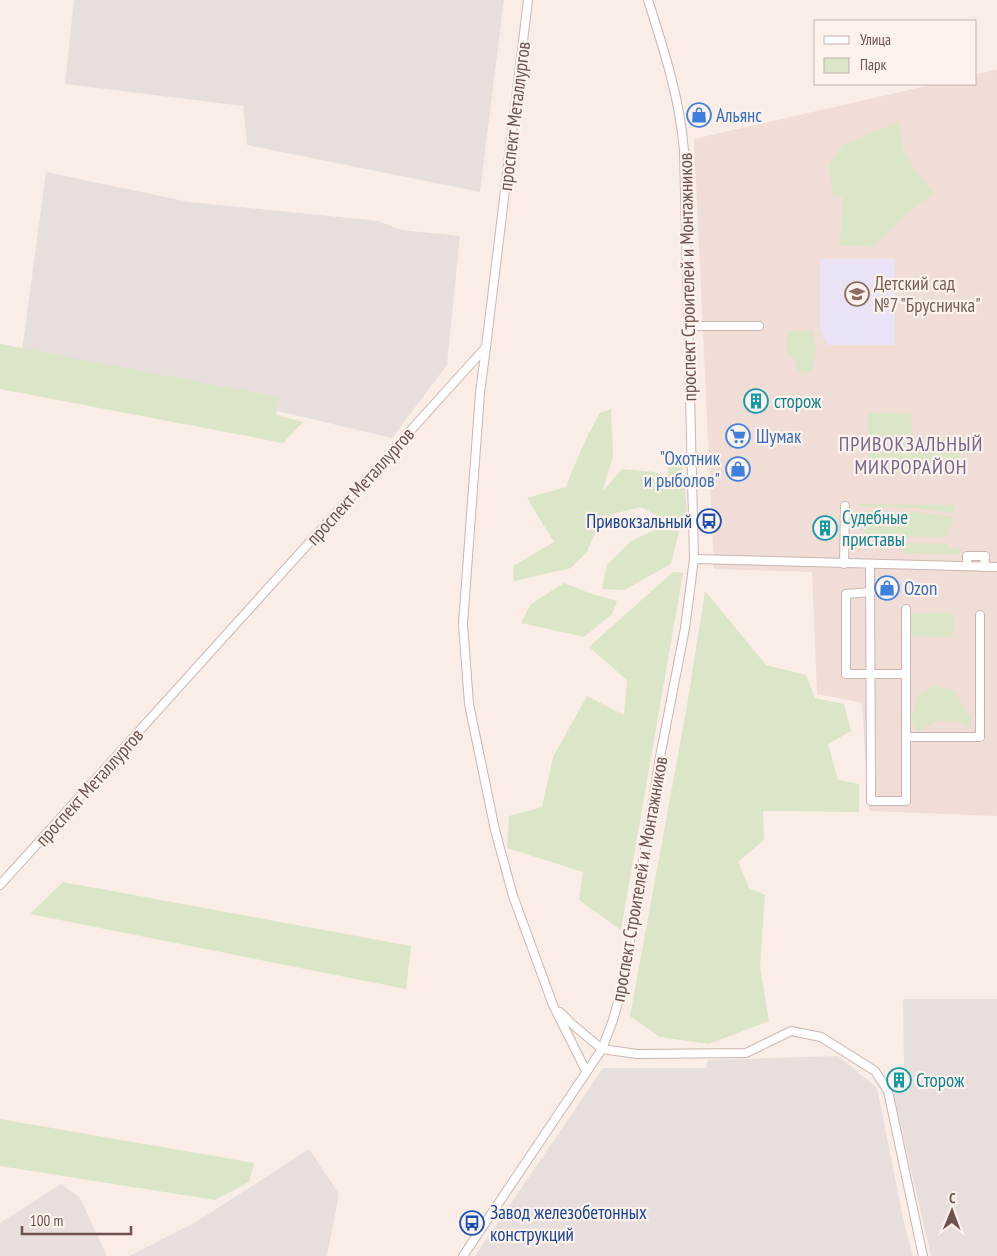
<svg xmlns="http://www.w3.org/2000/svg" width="997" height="1256" viewBox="0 0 997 1256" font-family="'PT Sans Narrow',sans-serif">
  <rect width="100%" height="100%" fill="#f9ede6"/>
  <polygon fill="#f0ddd6" points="997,70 997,816 869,811 862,703 817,694 812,572 714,569 694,139 935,84 976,84 976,74"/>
  <g fill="#e8dfdd">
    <polygon points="74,0 504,0 480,192 247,145 243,106 65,84"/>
    <polygon points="46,172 189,202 379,221 401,230 460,236 447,365 392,438 22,351"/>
    <polygon points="903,999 997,999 997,1256 931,1256 888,1071 904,1066"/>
    <polygon points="838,1056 877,1088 903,1218 913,1256 475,1256 603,1068 706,1068 708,1060"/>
    <polygon points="309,1149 339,1194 327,1256 129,1256 196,1222"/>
    <polygon points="61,1184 80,1198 107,1256 0,1256 0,1223"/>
  </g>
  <polygon fill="#eae3f6" points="820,259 895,259 895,345 827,345 820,329"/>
  <g fill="#dbe5c7">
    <polygon points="899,121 903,151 922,179 934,193 906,214 874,247 840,245 843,197 833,196 829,165 843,145"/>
    <polygon points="787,331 813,331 816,352 812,371 798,372 795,358 787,355"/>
    <polygon points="0,344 278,397 276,415 303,422 283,443 0,389"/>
    <path d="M611,409L613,457L602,492L622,469L654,472L667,477L671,454L682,458L688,524L675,525L641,507L612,514L596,532L586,553L571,568L514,581L513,566L554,542L527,498L566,487C576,461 586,437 600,413Z"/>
    <polygon points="868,413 911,413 912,437 974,437 974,454 960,454 960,467 937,466 937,473 868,473"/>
    <polygon points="856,504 956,505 953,513 915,508 862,507"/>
    <polygon points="864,511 918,512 952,517 953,524 947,530 947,537 864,536"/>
    <polygon points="657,529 679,531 671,564 624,590 602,589 607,565 631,541"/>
    <polygon points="903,543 947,544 950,548 961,548 961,554 903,553"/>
    <polygon points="673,572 683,573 621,930 579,900 583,872 507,848 509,816 542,807 553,757 587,696 624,715 627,680 589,647"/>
    <polygon points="564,583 589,593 617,601 612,614 584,637 521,623 531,604"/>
    <polygon points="705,591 766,665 806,675 815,698 844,704 851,731 828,744 838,780 859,784 859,812 763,811 764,840 738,862 749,888 765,895 760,966 769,1021 709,1044 660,1037 630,1016 687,706"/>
    <polygon points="911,613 953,613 953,637 911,636"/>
    <polygon points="934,686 954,690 971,719 971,729 956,721 937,721 917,732 911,720 918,695"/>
    <polygon points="63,882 411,946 406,989 30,914"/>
    <polygon points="0,1119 254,1163 249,1182 215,1200 0,1166"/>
  </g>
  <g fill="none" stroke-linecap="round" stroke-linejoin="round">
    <g stroke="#ccb5b1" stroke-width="10">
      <g id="minor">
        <polyline points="688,326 759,326"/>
        <polyline points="486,347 480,393 463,624 469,704 495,830 513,896 553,1005 586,1071"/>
        <polyline points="694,559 997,567"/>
        <polyline points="844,564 845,506"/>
        <polyline points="870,564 871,801 906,801 906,609"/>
        <polyline points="967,566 967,556 985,556 984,567"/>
        <polyline points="871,592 846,594 846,674 906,674"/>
        <polyline points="906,737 980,737 980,615"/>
        <polyline points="0,885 486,347 528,0"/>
        <polyline points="560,1012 572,1024 602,1049 637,1054 746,1053 791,1031 821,1037 875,1071 888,1091 923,1256"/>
        <path d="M463,1256L602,1049L613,1020L623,984L660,757L685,628L694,559L684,151C680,99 664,50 648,0"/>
      </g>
    </g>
    <use href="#minor" stroke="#fff" stroke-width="8"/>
  </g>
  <defs>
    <g id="shop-ring" transform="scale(1.25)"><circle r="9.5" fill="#fdf2ec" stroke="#3f7fe0" stroke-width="1.5"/><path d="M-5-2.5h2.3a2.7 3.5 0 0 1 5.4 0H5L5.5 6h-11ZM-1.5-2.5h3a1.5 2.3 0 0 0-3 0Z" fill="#3f7fe0"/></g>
    <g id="school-ring" transform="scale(1.25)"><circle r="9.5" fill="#fdf2ec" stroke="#8d6e63" stroke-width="1.5"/><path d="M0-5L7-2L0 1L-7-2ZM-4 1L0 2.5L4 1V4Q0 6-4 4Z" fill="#8d6e63"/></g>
    <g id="building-ring" transform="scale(1.25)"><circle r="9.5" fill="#fdf2ec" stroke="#0f9aa8" stroke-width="1.5"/><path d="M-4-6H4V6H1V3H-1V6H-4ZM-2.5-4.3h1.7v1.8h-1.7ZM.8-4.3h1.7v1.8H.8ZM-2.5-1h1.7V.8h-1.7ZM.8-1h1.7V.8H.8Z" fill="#0f9aa8"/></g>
    <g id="supermarket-ring" transform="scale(1.25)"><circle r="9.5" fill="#fdf2ec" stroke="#3f7fe0" stroke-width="1.5"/><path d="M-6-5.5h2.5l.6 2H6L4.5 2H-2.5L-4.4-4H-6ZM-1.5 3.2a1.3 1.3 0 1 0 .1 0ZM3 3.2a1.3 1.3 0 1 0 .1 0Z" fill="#3f7fe0"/></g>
    <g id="bus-ring" transform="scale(1.25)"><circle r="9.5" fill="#fdf2ec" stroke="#1a4fb4" stroke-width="1.5"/><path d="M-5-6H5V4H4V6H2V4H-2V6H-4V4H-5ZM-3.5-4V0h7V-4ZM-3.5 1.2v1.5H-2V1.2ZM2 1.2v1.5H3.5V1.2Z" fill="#1a4fb4"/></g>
  </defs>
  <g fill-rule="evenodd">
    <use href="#shop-ring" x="699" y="115"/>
    <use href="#school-ring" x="857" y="294"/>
    <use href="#building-ring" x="756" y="401"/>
    <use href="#supermarket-ring" x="738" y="436"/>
    <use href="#shop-ring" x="738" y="469"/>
    <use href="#bus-ring" x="709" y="521"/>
    <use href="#building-ring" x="825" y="528"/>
    <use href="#shop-ring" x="887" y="588"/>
    <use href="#building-ring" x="899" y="1080"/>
    <use href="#bus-ring" x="472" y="1223"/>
  </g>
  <g text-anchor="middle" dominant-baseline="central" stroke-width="4.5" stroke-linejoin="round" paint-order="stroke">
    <g font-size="19" fill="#366cbe" stroke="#fdf2ec" text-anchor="start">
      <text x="716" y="115">Альянс</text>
      <text x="756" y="436">Шумак</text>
      <text x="720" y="458" text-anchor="end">"Охотник<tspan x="720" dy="22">и рыболов"</tspan></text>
      <text x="904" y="588">Ozon</text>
    </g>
    <g font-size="19" fill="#6f514e" stroke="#fdf2ec">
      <text transform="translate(514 116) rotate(-83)">проспект Металлургов</text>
      <text transform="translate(687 277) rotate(-91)">проспект Строителей и Монтажников</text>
      <text transform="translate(360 486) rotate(-48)">проспект Металлургов</text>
      <text transform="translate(89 787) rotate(-48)">проспект Металлургов</text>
      <text transform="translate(639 879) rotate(-80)">проспект Строителей и Монтажников</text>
    </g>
    <g font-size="19" fill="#785e54" stroke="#fdf2ec" text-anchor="start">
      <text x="874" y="283">Детский сад<tspan x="874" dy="22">№7 "Брусничка"</tspan></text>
    </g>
    <g font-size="19" fill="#0d838f" stroke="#fdf2ec" text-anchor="start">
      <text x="774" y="401">сторож</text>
      <text x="842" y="517">Судебные<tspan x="842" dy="22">приставы</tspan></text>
      <text x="916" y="1080">Сторож</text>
    </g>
    <g font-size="19" fill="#164399" stroke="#fdf2ec" text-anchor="end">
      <text x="692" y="521">Привокзальный</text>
      <text x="490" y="1212" text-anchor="start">Завод железобетонных<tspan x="490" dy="22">конструкций</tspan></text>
    </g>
    <g font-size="20" letter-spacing="1" fill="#76668c" stroke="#fdf2ec">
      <text x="911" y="444">ПРИВОКЗАЛЬНЫЙ<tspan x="911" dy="23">МИКРОРАЙОН</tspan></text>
    </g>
  </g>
  <rect x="814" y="20" width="162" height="65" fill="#fdf2ec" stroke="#c4b2ad"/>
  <rect x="824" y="36" width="25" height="8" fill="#ffffff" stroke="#c4b2ad"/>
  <text x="860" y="45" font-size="15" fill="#6f514e">Улица</text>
  <rect x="824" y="58" width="25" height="15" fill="#dbe5c7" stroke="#c4b2ad"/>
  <text x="860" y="70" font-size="15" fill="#6f514e">Парк</text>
  <g transform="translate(952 1211) rotate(1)" stroke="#fdf2ec" stroke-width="4" paint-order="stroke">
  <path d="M0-4L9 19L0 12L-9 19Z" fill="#6f514e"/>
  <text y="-8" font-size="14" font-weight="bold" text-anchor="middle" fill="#6f514e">С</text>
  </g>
  <path d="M22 1226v8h109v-8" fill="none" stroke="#6f514e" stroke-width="2.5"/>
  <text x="30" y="1226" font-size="15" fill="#6f514e" stroke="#fdf2ec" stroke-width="4" paint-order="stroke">100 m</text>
</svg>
